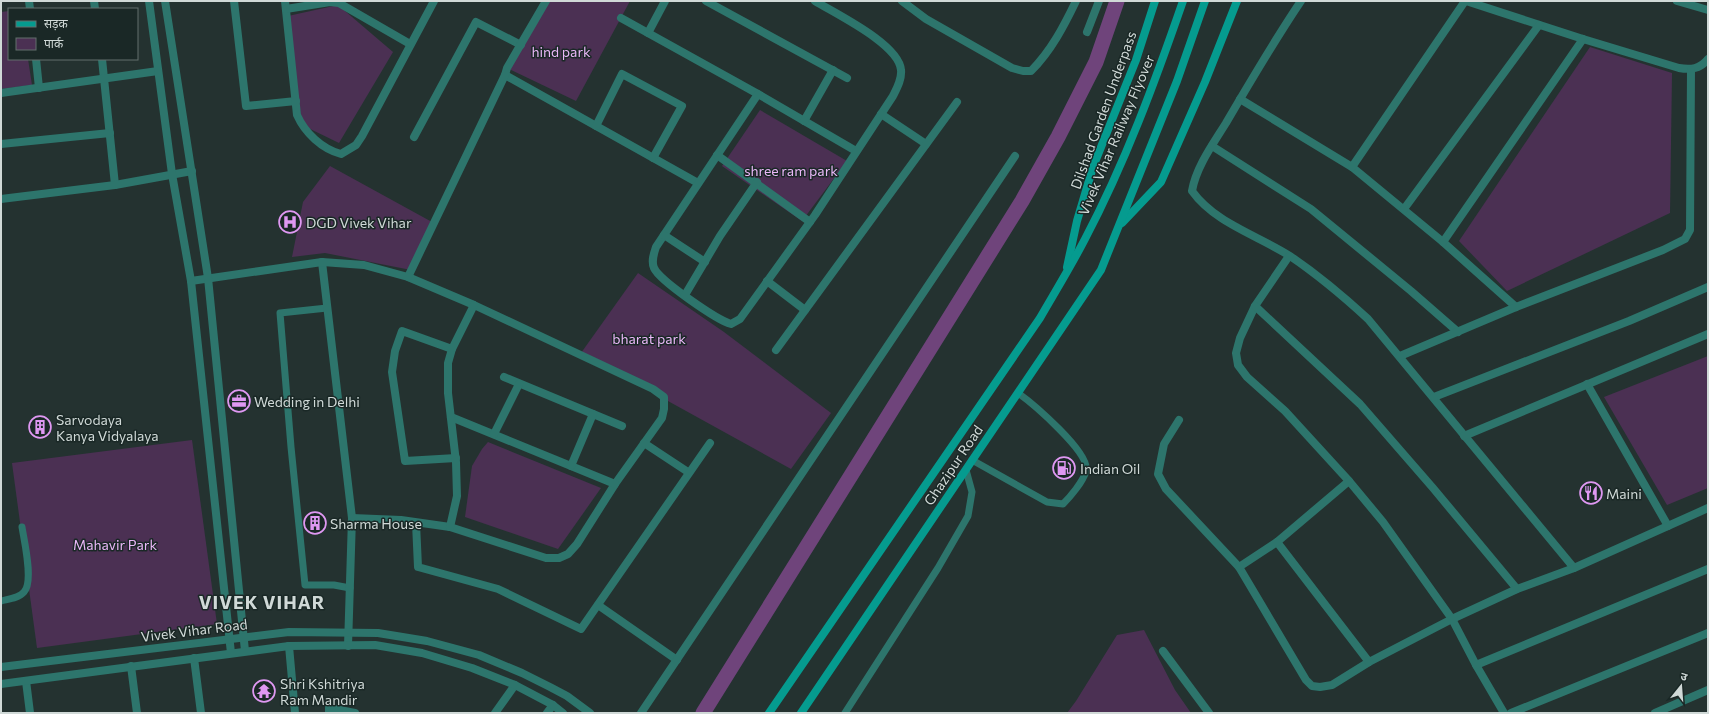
<svg xmlns="http://www.w3.org/2000/svg" width="1709" height="714" viewBox="0 0 1709 714" font-family="Commissioner,'Noto Sans Devanagari',sans-serif">
  <rect width="100%" height="100%" fill="#243230"/>
  <g fill="#4b3053">
    <polygon points="548,1 630,1 576,101 507,68"/>
    <polygon points="338,5 393,52 339,143 302,125 288,16"/>
    <polygon points="9,11 9,59 28,59 32,85 1,89 1,12"/>
    <polygon points="1590,47 1672,73 1670,213 1507,291 1459,241"/>
    <polygon points="760,110 847,161 802,221 722,166"/>
    <polygon points="330,166 432,222 411,270 325,253 292,257 303,202"/>
    <polygon points="638,273 724,332 831,413 791,469 581,353"/>
    <polygon points="1708,356 1708,488 1667,505 1604,397"/>
    <polygon points="192,440 217,624 37,648 12,463"/>
    <polygon points="488,442 601,488 558,549 465,517 472,466 482,449"/>
    <polygon points="1144,630 1175,690 1191,713 1067,713 1076,701 1117,635"/>
  </g>
  <g fill="none" stroke-linecap="round" stroke-linejoin="round">
    <polyline stroke="#6f447b" stroke-width="15" points="703,713 1022,201 1058,137 1096,62 1117,1"/>
    <g stroke="#2d756c" stroke-width="7">
      <polyline points="327,308 280,313 291,447 305,585 334,585 350,588"/>
      <path d="M972,460L1047,502L1063,504C1070,497 1083,482 1086,471C1091,453 1032,403 1018,393"/>
      <path d="M1,601C9,599 19,598 24,592C34,582 24,540 22,527"/>
      <polyline points="845,713 938,568 968,516 972,492 966,470"/>
    </g>
    <g stroke="#2d756c" stroke-width="8">
      <polyline points="29,1 30,9"/>
      <polyline points="94,1 95,9"/>
      <polyline points="234,1 246,106 296,101"/>
      <path d="M285,1L297,115C305,133 322,149 341,154L356,145L362,136L434,1"/>
      <polyline points="706,1 847,78"/>
      <path d="M902,1L926,19L1012,68L1023,71H1031C1051,51 1064,26 1076,1"/>
      <path d="M1301,1C1274,41 1250,82 1226,123C1213,144 1196,167 1192,191C1215,223 1257,235 1290,256C1318,275 1343,296 1368,319L1574,568"/>
      <path d="M1466,1L1583,39L1679,68C1691,70 1700,69 1708,59"/>
      <polyline points="1677,1 1708,10"/>
      <polyline points="286,9 330,2 339,3 410,44"/>
      <polyline points="621,18 758,94 856,151"/>
      <polyline points="1087,32 1099,1"/>
      <polyline points="648,33 665,1"/>
      <polyline points="36,59 39,88"/>
      <polyline points="102,59 115,185"/>
      <polyline points="505,75 698,183"/>
      <polyline points="1,93 158,71"/>
      <path d="M758,94L656,247C654,253 651,261 654,268C660,281 717,320 731,324L740,319L815,215L893,96C897,88 902,79 901,70C899,44 836,14 815,1"/>
      <polyline points="1240,99 1352,167 1443,242 1516,307"/>
      <polyline points="881,114 926,144"/>
      <polyline points="804,121 833,70"/>
      <polyline points="596,126 622,74 682,106 653,158"/>
      <polyline points="414,137 476,22 521,45"/>
      <polyline points="1,144 110,133"/>
      <polyline points="1212,146 1311,209 1411,291 1458,332"/>
      <polyline points="717,155 810,222"/>
      <polyline points="1352,167 1465,1"/>
      <polyline points="1,199 115,185 192,171"/>
      <polyline points="1404,209 1539,25"/>
      <polyline points="664,235 705,262"/>
      <polyline points="1443,242 1583,39"/>
      <polyline points="1289,256 1255,306 1240,338 1236,353 1238,365 1247,377 1285,411 1349,481 1383,522 1452,619 1476,665 1504,713"/>
      <polyline points="322,262 352,518 348,646"/>
      <polyline points="408,277 505,75 507,68 546,1"/>
      <polyline points="191,281 322,262 364,265 408,277 474,305 653,389 664,397 664,409 662,418 615,484 577,544 568,554 559,558 546,558 450,527 401,520 352,518"/>
      <polyline points="767,281 805,310"/>
      <polyline points="685,295 720,236 757,182"/>
      <polyline points="1255,306 1360,404 1433,488 1517,589"/>
      <polyline points="452,349 402,331 395,351 392,372 405,461 456,458"/>
      <polyline points="776,350 957,102"/>
      <polyline points="1400,356 1516,307 1663,250 1685,239 1690,230 1691,70"/>
      <polyline points="504,377 622,426"/>
      <polyline points="1587,384 1668,526"/>
      <polyline points="1434,397 1629,321 1708,287"/>
      <polyline points="451,417 615,484"/>
      <polyline points="1179,420 1164,444 1158,474 1166,489 1239,567 1306,680 1312,686 1320,687 1332,685 1369,662 1452,619 1517,589 1574,568 1708,508"/>
      <polyline points="494,434 519,384"/>
      <polyline points="1464,436 1708,334"/>
      <polyline points="644,443 688,472"/>
      <polyline points="571,466 593,414"/>
      <polyline points="416,523 418,567 498,589 581,629 710,443"/>
      <polyline points="450,527 457,496 456,462 448,393 448,363 452,349 474,305"/>
      <polyline points="1277,542 1369,662"/>
      <polyline points="1239,567 1277,542 1349,481"/>
      <polyline points="598,605 677,660"/>
      <polyline points="289,646 295,713"/>
      <polyline points="1163,651 1209,713"/>
      <polyline points="194,658 201,713"/>
      <polyline points="1476,665 1708,569"/>
      <polyline points="131,666 137,713"/>
      <polyline points="26,681 30,713"/>
      <polyline points="329,713 329,708 355,713"/>
      <polyline points="495,713 515,685"/>
      <polyline points="547,713 553,705"/>
      <polyline points="641,713 1015,156"/>
      <polyline points="1511,713 1708,633"/>
      <polyline points="1655,713 1708,690"/>
    </g>
    <g stroke="#2d756c" stroke-width="8">
      <polyline points="149,1 172,174 191,281 231,653"/>
      <polyline points="165,1 208,278 245,651"/>
      <polyline points="1,667 289,632 378,633 427,641 479,655 522,673 550,687 567,696 590,713"/>
      <polyline points="1,684 289,646 375,645 422,653 472,668 515,685 553,705 563,713"/>
    </g>
    <g stroke="#059b8f" stroke-width="8">
      <polyline points="1122,223 1161,182 1205,82 1237,1"/>
      <polyline points="1067,267 1077,221 1093,167 1136,60 1155,1"/>
      <path d="M769,713L1040,318C1055,292 1071,266 1085,239C1125,163 1155,82 1183,1"/>
      <polyline points="801,713 1101,270 1177,81 1205,1"/>
    </g>
  </g>
  <defs>
    <g id="hospital-ring" transform="scale(1.15)"><circle r="9.5" fill="#1a2826" stroke="#df98f2" stroke-width="1.5"/><path d="M-5-5h3v3.5h4V-5h3V5h-3V1.5h-4V5h-3Z" fill="#df98f2"/></g>
    <g id="office-ring" transform="scale(1.15)"><circle r="9.5" fill="#1a2826" stroke="#df98f2" stroke-width="1.5"/><path d="M-6-3h4V-5.5h4V-3h4V5H-6ZM-1-4.5V-3h2v-1.5ZM-6 0V1H6V0Z" fill="#df98f2"/></g>
    <g id="building-ring" transform="scale(1.15)"><circle r="9.5" fill="#1a2826" stroke="#df98f2" stroke-width="1.5"/><path d="M-4-6H4V6H1V3H-1V6H-4ZM-2.5-4.3h1.7v1.8h-1.7ZM.8-4.3h1.7v1.8H.8ZM-2.5-1h1.7V.8h-1.7ZM.8-1h1.7V.8H.8Z" fill="#df98f2"/></g>
    <g id="fuel-ring" transform="scale(1.15)"><circle r="9.5" fill="#1a2826" stroke="#df98f2" stroke-width="1.5"/><path d="M-5.5-6h7V0h2V4h1.3V-2.5L3-4.5l.8-.8L6-3V5H2.5V1h-1V6h-7ZM-4.2-4.7v3.2H.2V-4.7Z" fill="#df98f2"/></g>
    <g id="restaurant-ring" transform="scale(1.15)"><circle r="9.5" fill="#1a2826" stroke="#df98f2" stroke-width="1.5"/><path d="M-5-6h1v4h1v-4h1v4h1v-4h1v5L-1.5 .5V6h-2V.5L-5-1ZM5-6V6H3V1.5H1.5Q1.5-4 5-6Z" fill="#df98f2"/></g>
    <g id="temple-ring" transform="scale(1.15)"><circle r="9.5" fill="#1a2826" stroke="#df98f2" stroke-width="1.5"/><path d="M0-6L5-2H3V0L6.5 2.5H4V6H1.5V3h-3V6H-4V2.5H-6.5L-3 0V-2H-5Z" fill="#df98f2"/></g>
  </defs>
  <g fill-rule="evenodd">
    <use href="#hospital-ring" x="290" y="222"/>
    <use href="#office-ring" x="239" y="401"/>
    <use href="#building-ring" x="40" y="427"/>
    <use href="#fuel-ring" x="1064" y="468"/>
    <use href="#restaurant-ring" x="1591" y="493"/>
    <use href="#building-ring" x="315" y="523"/>
    <use href="#temple-ring" x="264" y="691"/>
  </g>
  <g text-anchor="middle" dominant-baseline="central" stroke-width="3" stroke-linejoin="round" paint-order="stroke">
    <g font-size="14" fill="#eab7f8" stroke="#1a2826">
      <text x="561" y="51">hind park</text>
      <text x="791" y="170">shree ram park</text>
      <text x="649" y="338">bharat park</text>
      <text x="115" y="544">Mahavir Park</text>
    </g>
    <g font-size="14" fill="#d0d9d7" stroke="#1a2826">
      <text transform="translate(1103 110) rotate(-70)">Dilshad Garden Underpass</text>
      <text transform="translate(1116 135) rotate(-67)">Vivek Vihar Railway Flyover</text>
      <text transform="translate(953 465) rotate(-56)">Ghazipur Road</text>
      <text transform="translate(194 630) rotate(-7)">Vivek Vihar Road</text>
    </g>
    <g font-size="14" fill="#d0d9d7" stroke="#1a2826" text-anchor="start">
      <text x="306" y="222">DGD Vivek Vihar</text>
      <text x="254" y="401">Wedding in Delhi</text>
      <text x="56" y="419">Sarvodaya<tspan x="56" dy="16">Kanya Vidyalaya</tspan></text>
      <text x="1080" y="468">Indian Oil</text>
      <text x="1606" y="493">Maini</text>
      <text x="330" y="523">Sharma House</text>
      <text x="280" y="683">Shri Kshitriya<tspan x="280" dy="16">Ram Mandir</tspan></text>
    </g>
    <g font-size="18" font-weight="bold" letter-spacing="1" fill="#d0d9d7" stroke="#1a2826">
      <text x="262" y="602">VIVEK VIHAR</text>
    </g>
  </g>
  <rect width="1709" height="714" fill="none" stroke="#d0d9d7" stroke-width="4"/>
  <rect x="8" y="8" width="130" height="52" fill="#1a2826" stroke="#636f6d"/>
  <rect x="16" y="21" width="20" height="6" fill="#059b8f" stroke="#636f6d"/>
  <text x="44" y="28" font-size="12" fill="#d0d9d7">सड़क</text>
  <rect x="16" y="38" width="20" height="12" fill="#4b3053" stroke="#636f6d"/>
  <text x="44" y="48" font-size="12" fill="#d0d9d7">पार्क</text>
  <g transform="translate(1681 686) rotate(17)" stroke="#1a2826" stroke-width="3" paint-order="stroke">
  <path d="M0-3L7 15L0 10L-7 15Z" fill="#d0d9d7"/>
  <text y="-6" font-size="11" font-weight="bold" text-anchor="middle" fill="#d0d9d7">उ</text>
  </g>
</svg>
